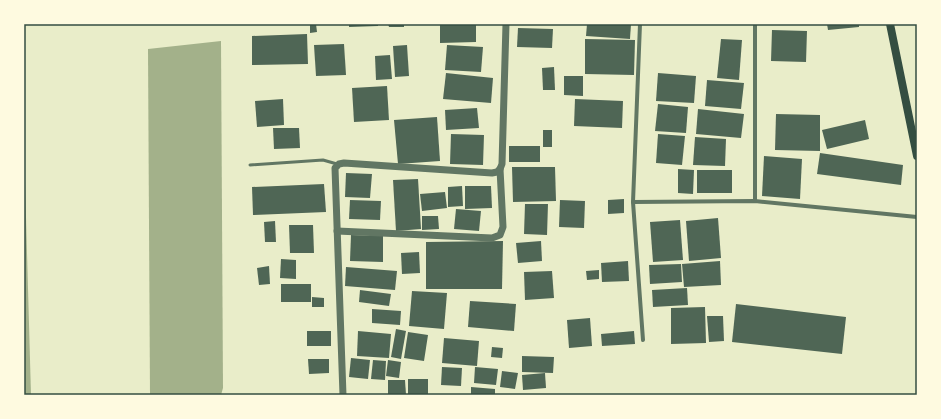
<svg xmlns="http://www.w3.org/2000/svg" width="941" height="419" viewBox="0 0 941 419" font-family="Ubuntu,sans-serif">
  <rect width="100%" height="100%" fill="#e9edc9"/>
  <g fill="#a3b18a">
    <polygon points="221,41 223,388 221,395 150,395 148,49"/>
    <polygon points="24,146 31,395 24,395"/>
  </g>
  <g fill="#4f6655">
    <polygon points="310,24 316,24 317,32 310,33"/>
    <polygon points="349,24 378,24 378,26 349,27"/>
    <polygon points="388,24 404,24 404,27 389,27"/>
    <polygon points="440,24 476,24 476,42 440,43"/>
    <polygon points="587,24 631,24 630,39 586,36"/>
    <polygon points="827,24 859,24 859,27 828,30"/>
    <polygon points="518,28 553,29 552,48 517,47"/>
    <polygon points="772,30 807,31 806,62 771,61"/>
    <polygon points="307,34 308,64 252,65 252,36"/>
    <polygon points="585,39 635,40 634,75 585,74"/>
    <polygon points="721,39 742,40 739,80 717,78"/>
    <polygon points="344,44 346,75 316,76 314,45"/>
    <polygon points="407,45 409,76 395,77 393,46"/>
    <polygon points="447,45 483,47 481,72 445,70"/>
    <polygon points="390,55 392,79 376,80 375,56"/>
    <polygon points="554,67 555,90 543,90 542,68"/>
    <polygon points="446,73 493,78 491,103 443,99"/>
    <polygon points="658,73 696,76 694,103 656,101"/>
    <polygon points="564,76 583,76 583,96 564,95"/>
    <polygon points="707,80 744,83 741,109 705,106"/>
    <polygon points="387,86 389,120 354,122 352,88"/>
    <polygon points="283,99 284,125 257,127 255,101"/>
    <polygon points="575,99 623,101 622,128 574,126"/>
    <polygon points="658,104 688,107 686,133 655,131"/>
    <polygon points="477,108 479,128 446,130 445,110"/>
    <polygon points="698,109 744,114 741,138 696,134"/>
    <polygon points="776,114 820,115 820,151 775,150"/>
    <polygon points="437,117 440,161 398,164 394,120"/>
    <polygon points="865,120 869,139 827,149 822,130"/>
    <polygon points="273,128 299,128 300,148 274,149"/>
    <rect x="543" y="130" width="9" height="17"/>
    <polygon points="451,134 484,135 483,165 450,164"/>
    <polygon points="658,134 685,136 682,165 656,163"/>
    <polygon points="695,137 726,139 725,166 693,165"/>
    <rect x="509" y="146" width="31" height="16"/>
    <polygon points="820,153 903,165 901,185 817,174"/>
    <polygon points="764,156 802,159 800,199 762,196"/>
    <polygon points="512,167 555,167 556,201 513,202"/>
    <polygon points="678,169 694,170 693,194 678,193"/>
    <rect x="697" y="170" width="35" height="23"/>
    <polygon points="346,173 372,174 370,198 345,197"/>
    <polygon points="418,179 421,229 396,231 393,180"/>
    <polygon points="324,184 326,212 253,215 252,187"/>
    <polygon points="462,186 463,206 448,207 448,187"/>
    <polygon points="465,186 491,186 492,208 465,209"/>
    <polygon points="445,192 447,208 422,211 420,194"/>
    <polygon points="624,199 624,213 608,214 608,200"/>
    <polygon points="350,200 381,201 380,220 349,219"/>
    <polygon points="560,200 585,201 584,228 559,227"/>
    <polygon points="525,204 548,204 547,235 524,234"/>
    <polygon points="456,209 481,211 479,231 454,229"/>
    <polygon points="422,216 438,216 439,229 422,230"/>
    <polygon points="718,218 721,258 689,261 686,221"/>
    <polygon points="680,220 683,260 653,262 650,222"/>
    <polygon points="275,221 276,242 265,242 264,222"/>
    <polygon points="289,225 313,225 314,253 290,253"/>
    <polygon points="351,235 383,236 383,262 350,261"/>
    <polygon points="503,241 502,289 426,289 426,242"/>
    <polygon points="541,241 542,261 518,263 516,243"/>
    <polygon points="419,252 420,273 402,274 401,253"/>
    <polygon points="281,259 296,260 296,279 280,278"/>
    <polygon points="628,261 629,281 602,282 601,263"/>
    <polygon points="720,261 721,285 684,287 682,264"/>
    <polygon points="681,264 682,282 650,284 649,265"/>
    <polygon points="269,266 270,284 259,285 257,268"/>
    <polygon points="346,267 397,271 395,290 345,286"/>
    <polygon points="599,270 599,279 587,280 586,271"/>
    <polygon points="552,271 554,298 525,300 524,272"/>
    <rect x="281" y="284" width="30" height="18"/>
    <polygon points="687,288 688,305 653,307 652,290"/>
    <polygon points="360,290 391,294 389,306 359,302"/>
    <polygon points="412,291 447,293 444,329 409,326"/>
    <polygon points="312,297 324,298 324,307 312,307"/>
    <polygon points="470,301 516,304 514,331 468,327"/>
    <polygon points="736,304 846,317 842,354 732,342"/>
    <polygon points="705,307 706,343 671,344 671,308"/>
    <polygon points="372,309 401,311 400,325 372,323"/>
    <polygon points="707,316 723,316 724,341 709,342"/>
    <polygon points="590,318 592,346 569,348 567,320"/>
    <polygon points="396,329 406,331 401,359 391,357"/>
    <rect x="307" y="331" width="24" height="15"/>
    <polygon points="358,331 391,334 389,358 357,356"/>
    <polygon points="634,331 635,344 602,346 601,334"/>
    <polygon points="408,332 428,335 424,361 404,358"/>
    <polygon points="444,338 479,341 477,366 442,363"/>
    <polygon points="492,347 503,348 502,358 491,357"/>
    <polygon points="522,356 554,357 553,373 522,372"/>
    <polygon points="351,358 370,360 368,379 349,377"/>
    <polygon points="308,359 329,359 329,373 309,374"/>
    <polygon points="373,360 386,361 385,380 371,379"/>
    <polygon points="388,360 401,362 399,378 386,376"/>
    <polygon points="442,367 462,368 461,386 441,385"/>
    <polygon points="475,367 498,369 496,385 474,383"/>
    <polygon points="502,371 518,373 515,389 500,387"/>
    <polygon points="545,373 546,388 523,390 522,375"/>
    <rect x="408" y="379" width="20" height="16"/>
    <polygon points="388,380 405,380 406,395 388,395"/>
    <polygon points="471,387 495,389 495,395 471,395"/>
  </g>
  <g fill="none" stroke-linecap="round" stroke-linejoin="round">
    <polyline stroke="#617663" stroke-width="3" points="250,165 323,160 337,164"/>
    <g stroke="#617663" stroke-width="4">
      <polyline points="640,24 633,202 755,201 917,217"/>
      <polyline points="755,201 755,24"/>
      <polyline points="633,202 643,340"/>
    </g>
    <g stroke="#617663" stroke-width="7">
      <polyline points="337,231 492,238 500,235 503,227 500,169 502,164 506,24"/>
      <polyline points="343,395 335,168 339,164 344,163 492,173 497,172 500,169"/>
    </g>
    <polyline stroke="#344e41" stroke-width="8" points="890,24 917,156"/>
  </g>
  <rect width="941" height="419" fill="none" stroke="#fefae0" stroke-width="50"/>
  <rect x="25" y="25" width="891" height="369" fill="none" stroke="#344e41" stroke-width="1.5"/>
</svg>
